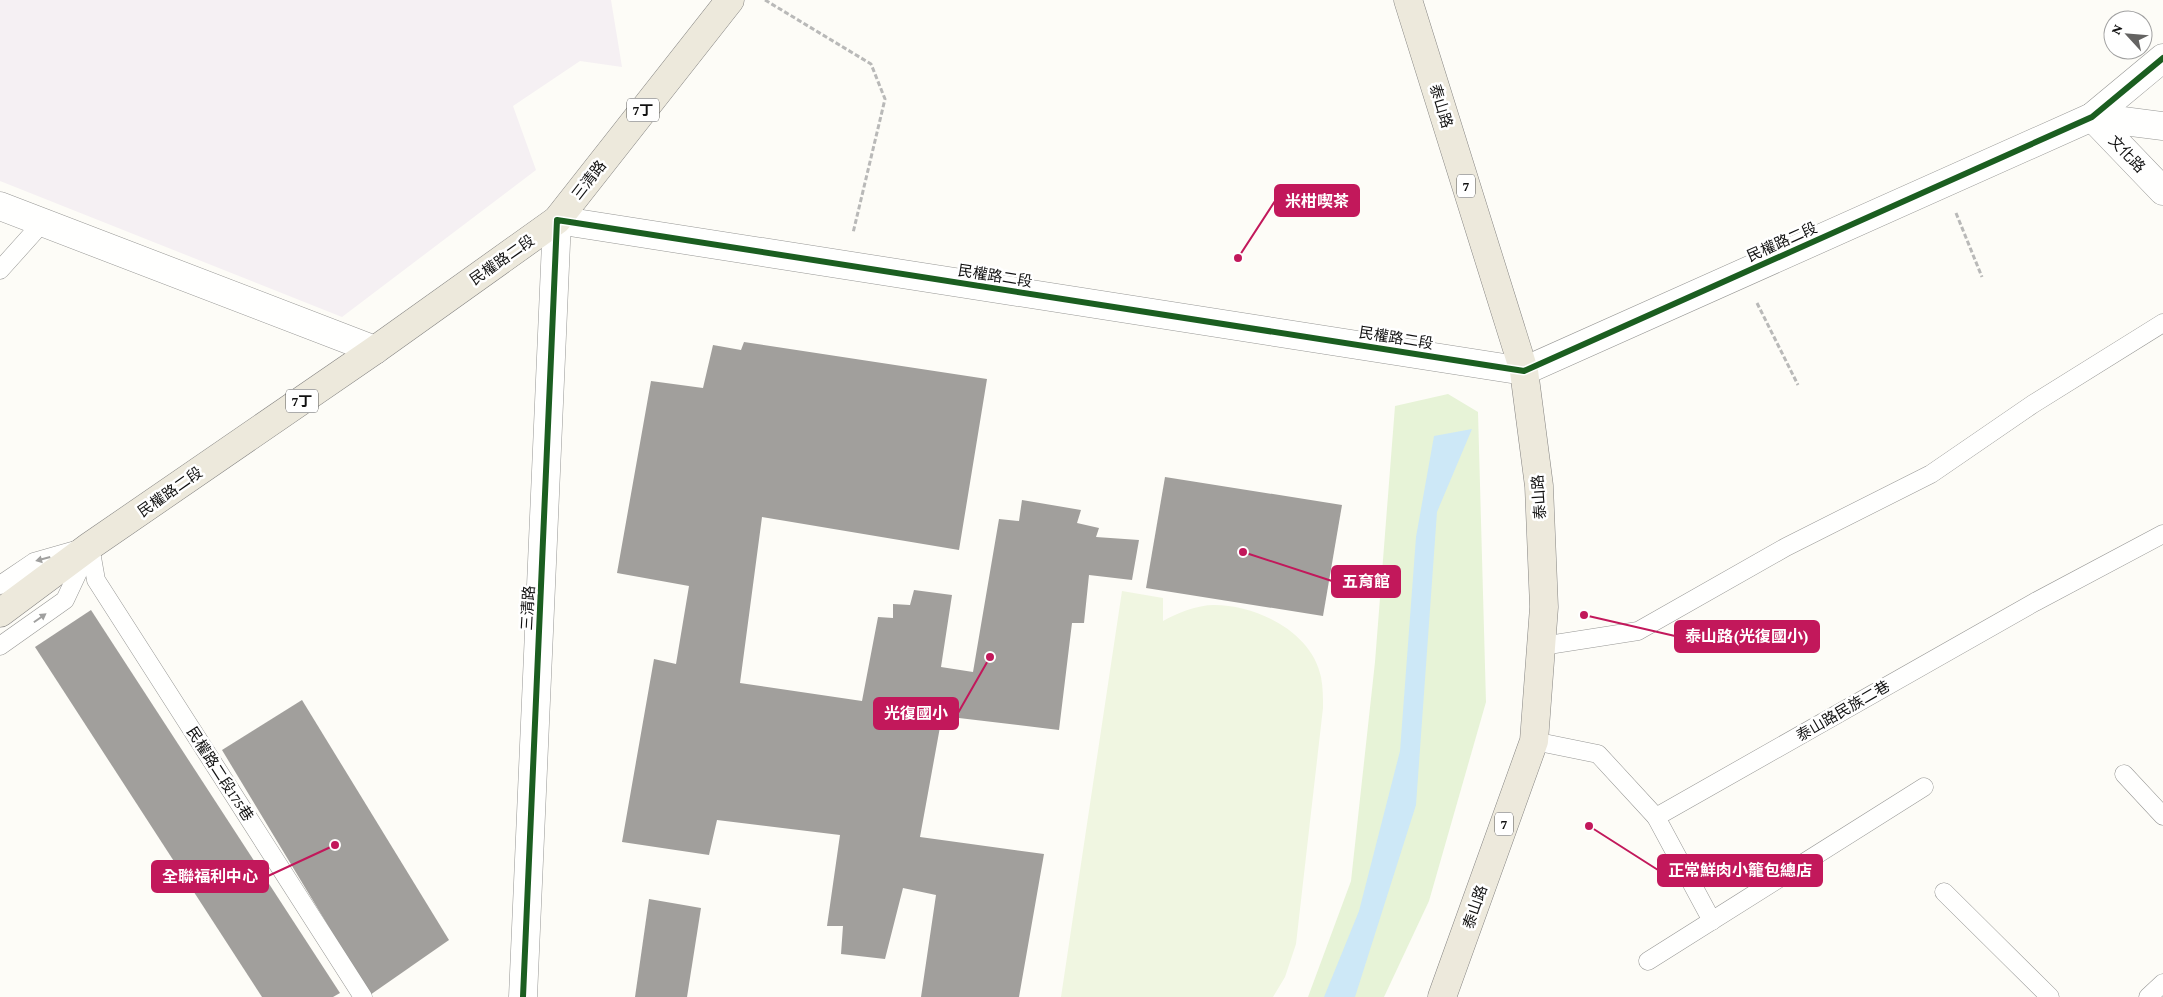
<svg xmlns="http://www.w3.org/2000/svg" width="2163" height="997" viewBox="0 0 2163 997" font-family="'Crimson Pro','Noto Sans TC',serif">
  <rect width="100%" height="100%" fill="#fdfcf7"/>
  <polygon fill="#f5f0f3" points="0,0 611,0 622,67 580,61 513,106 536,170 342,317 0,181"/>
  <polygon fill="#e7f3d7" points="1448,394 1478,412 1486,702 1429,901 1384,997 1308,997 1351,881 1375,662 1395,406"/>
  <path fill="#f0f6e1" d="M1122,591L1163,598V621C1177,613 1197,605 1214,605C1257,605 1312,632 1321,677C1323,687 1323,698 1323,708L1296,944L1285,977L1273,997H1061Z"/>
  <polygon fill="#cde8f7" points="1472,429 1437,512 1416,805 1355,997 1324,997 1359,911 1400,751 1416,537 1434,436"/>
  <g fill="#a19f9c">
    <polygon points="744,342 987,379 959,550 762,517 740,683 862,701 878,617 893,618 893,604 910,605 914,590 952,595 941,667 973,672 999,519 1019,521 1022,500 1081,510 1077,523 1099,528 1096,537 1139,540 1132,580 1089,575 1084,623 1072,623 1059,730 942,716 920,837 1044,854 1019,997 921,997 936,895 903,888 885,959 841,954 843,926 827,926 840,835 717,820 709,855 622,842 654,659 676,664 689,586 617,573 651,381 703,388 713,345 741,350"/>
    <polygon points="1165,477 1342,505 1323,616 1146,588"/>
    <polygon points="91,610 340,993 333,997 262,997 35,647"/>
    <polygon points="302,700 449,940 370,995 222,750"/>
    <polygon points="649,899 701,908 687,997 635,997"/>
  </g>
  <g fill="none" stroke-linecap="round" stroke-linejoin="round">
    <g stroke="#979795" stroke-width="19">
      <g id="service">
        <polyline points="0,270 43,222"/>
        <polyline points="90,546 96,580 363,997"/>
        <polyline points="0,585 34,562 76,550"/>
        <polyline points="0,646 65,600 88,551"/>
        <polyline points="1542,646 1638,631 1786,547 1931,474 2033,404 2163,323"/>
        <polyline points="1534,741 1598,754 1656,817 2035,602 2163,534"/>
        <polyline points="2124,774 2163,816"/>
        <polyline points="1656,817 1712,921"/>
        <polyline points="1944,892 2050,997"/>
        <polyline points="1648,961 1924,787"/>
        <polyline points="2148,997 2163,983"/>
      </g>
    </g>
    <g stroke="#979795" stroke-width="29">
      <g id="minor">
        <polyline points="2092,117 2163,191"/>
        <polyline points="2092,117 2163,126"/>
        <polyline points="0,206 375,350"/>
        <polyline points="523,997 557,220 1524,371 2092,117 2163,58"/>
      </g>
    </g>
    <g stroke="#858482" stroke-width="29">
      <g id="primary">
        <polyline points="1408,0 1524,371 1539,486 1544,607 1534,741 1442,997"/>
        <polyline points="0,613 90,546 375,350 557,220 730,0"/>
      </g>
    </g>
    <g stroke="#b9b9b8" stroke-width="3" stroke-dasharray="5 2.5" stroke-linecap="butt">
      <polyline points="765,0 871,64 885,99 853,233"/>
      <polyline points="1956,213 1982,277"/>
      <polyline points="1757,303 1798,385"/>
    </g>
    <use href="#service" stroke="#fffffe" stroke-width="18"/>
    <use href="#minor" stroke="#fffffe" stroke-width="28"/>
    <use href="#primary" stroke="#ede9dc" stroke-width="28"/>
    <g stroke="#fff" stroke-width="9">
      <polyline id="cycleway" points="523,997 557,220 1524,371 2092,117 2163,58"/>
    </g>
    <use href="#cycleway" stroke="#1b5e20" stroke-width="6"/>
  </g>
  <defs><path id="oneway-solid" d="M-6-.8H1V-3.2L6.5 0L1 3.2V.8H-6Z" transform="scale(1.25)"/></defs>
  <g fill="#a0a09f">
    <use href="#oneway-solid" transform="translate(43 559) rotate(165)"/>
    <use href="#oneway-solid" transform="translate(40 618) rotate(-35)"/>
  </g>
  <g text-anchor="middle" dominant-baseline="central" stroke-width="5" stroke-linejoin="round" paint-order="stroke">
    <g fill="#fff" stroke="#585858" stroke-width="1">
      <rect x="627" y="98.5" width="32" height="23" rx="4"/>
      <rect x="1457" y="174.5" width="18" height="23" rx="4"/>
      <rect x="286" y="389.5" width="32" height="23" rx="4"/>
      <rect x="1495" y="812.5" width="18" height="23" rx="4"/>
    </g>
    <g font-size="14" font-weight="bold" fill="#111">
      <text x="643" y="110">7丁</text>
      <text x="1466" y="186">7</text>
      <text x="302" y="401">7丁</text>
      <text x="1504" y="824">7</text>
    </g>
    <g font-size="15" fill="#111" stroke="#fff">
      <text transform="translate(1441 106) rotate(73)">泰山路</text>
      <text transform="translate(2127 154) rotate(46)">文化路</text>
      <text transform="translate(589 180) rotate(-52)">三清路</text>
      <text transform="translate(1782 242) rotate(-24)">民權路二段</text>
      <text transform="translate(502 260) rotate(-35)">民權路二段</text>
      <text transform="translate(995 276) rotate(9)">民權路二段</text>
      <text transform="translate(1396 338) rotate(9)">民權路二段</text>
      <text transform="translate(170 492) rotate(-35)">民權路二段</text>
      <text transform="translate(1539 497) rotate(-94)">泰山路</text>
      <text transform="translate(528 608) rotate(-87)">三清路</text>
      <text transform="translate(1843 711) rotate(-30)">泰山路民族二巷</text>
      <text transform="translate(220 774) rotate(57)">民權路二段175巷</text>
      <text transform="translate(1475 907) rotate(-71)">泰山路</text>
    </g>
  </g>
  <path fill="none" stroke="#c2185b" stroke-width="2" d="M1238 258L1275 201M1243 552L1332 581M1584 615L1675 636M990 657L958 713M1589 826L1658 870M335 845L268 876"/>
  <g fill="#c2185b" stroke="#fff" stroke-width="2">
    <circle cx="1238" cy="258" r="5"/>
    <circle cx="1243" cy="552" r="5"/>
    <circle cx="1584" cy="615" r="5"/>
    <circle cx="990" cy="657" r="5"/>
    <circle cx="1589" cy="826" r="5"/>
    <circle cx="335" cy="845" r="5"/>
  </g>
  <g fill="#c2185b" stroke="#c2185b" stroke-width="2">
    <rect x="1275" y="185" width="84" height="31" rx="5"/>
    <rect x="1332" y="566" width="68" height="31" rx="5"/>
    <rect x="1675" y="621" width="144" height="31" rx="5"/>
    <rect x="874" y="698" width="84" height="31" rx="5"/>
    <rect x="1658" y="855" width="164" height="31" rx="5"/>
    <rect x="152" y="861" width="116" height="31" rx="5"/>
  </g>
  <g font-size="16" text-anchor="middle" font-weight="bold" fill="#fff">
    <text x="1317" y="207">米柑喫茶</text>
    <text x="1366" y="587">五育館</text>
    <text x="1747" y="642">泰山路(光復國小)</text>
    <text x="916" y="719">光復國小</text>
    <text x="1740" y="876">正常鮮肉小籠包總店</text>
    <text x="210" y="882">全聯福利中心</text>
  </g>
  <g transform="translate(2128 35) rotate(296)"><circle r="24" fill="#ffffff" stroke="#a0a0a0"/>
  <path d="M0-4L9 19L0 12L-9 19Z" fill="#646362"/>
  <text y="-8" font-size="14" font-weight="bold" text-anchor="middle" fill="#111111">N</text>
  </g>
</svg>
